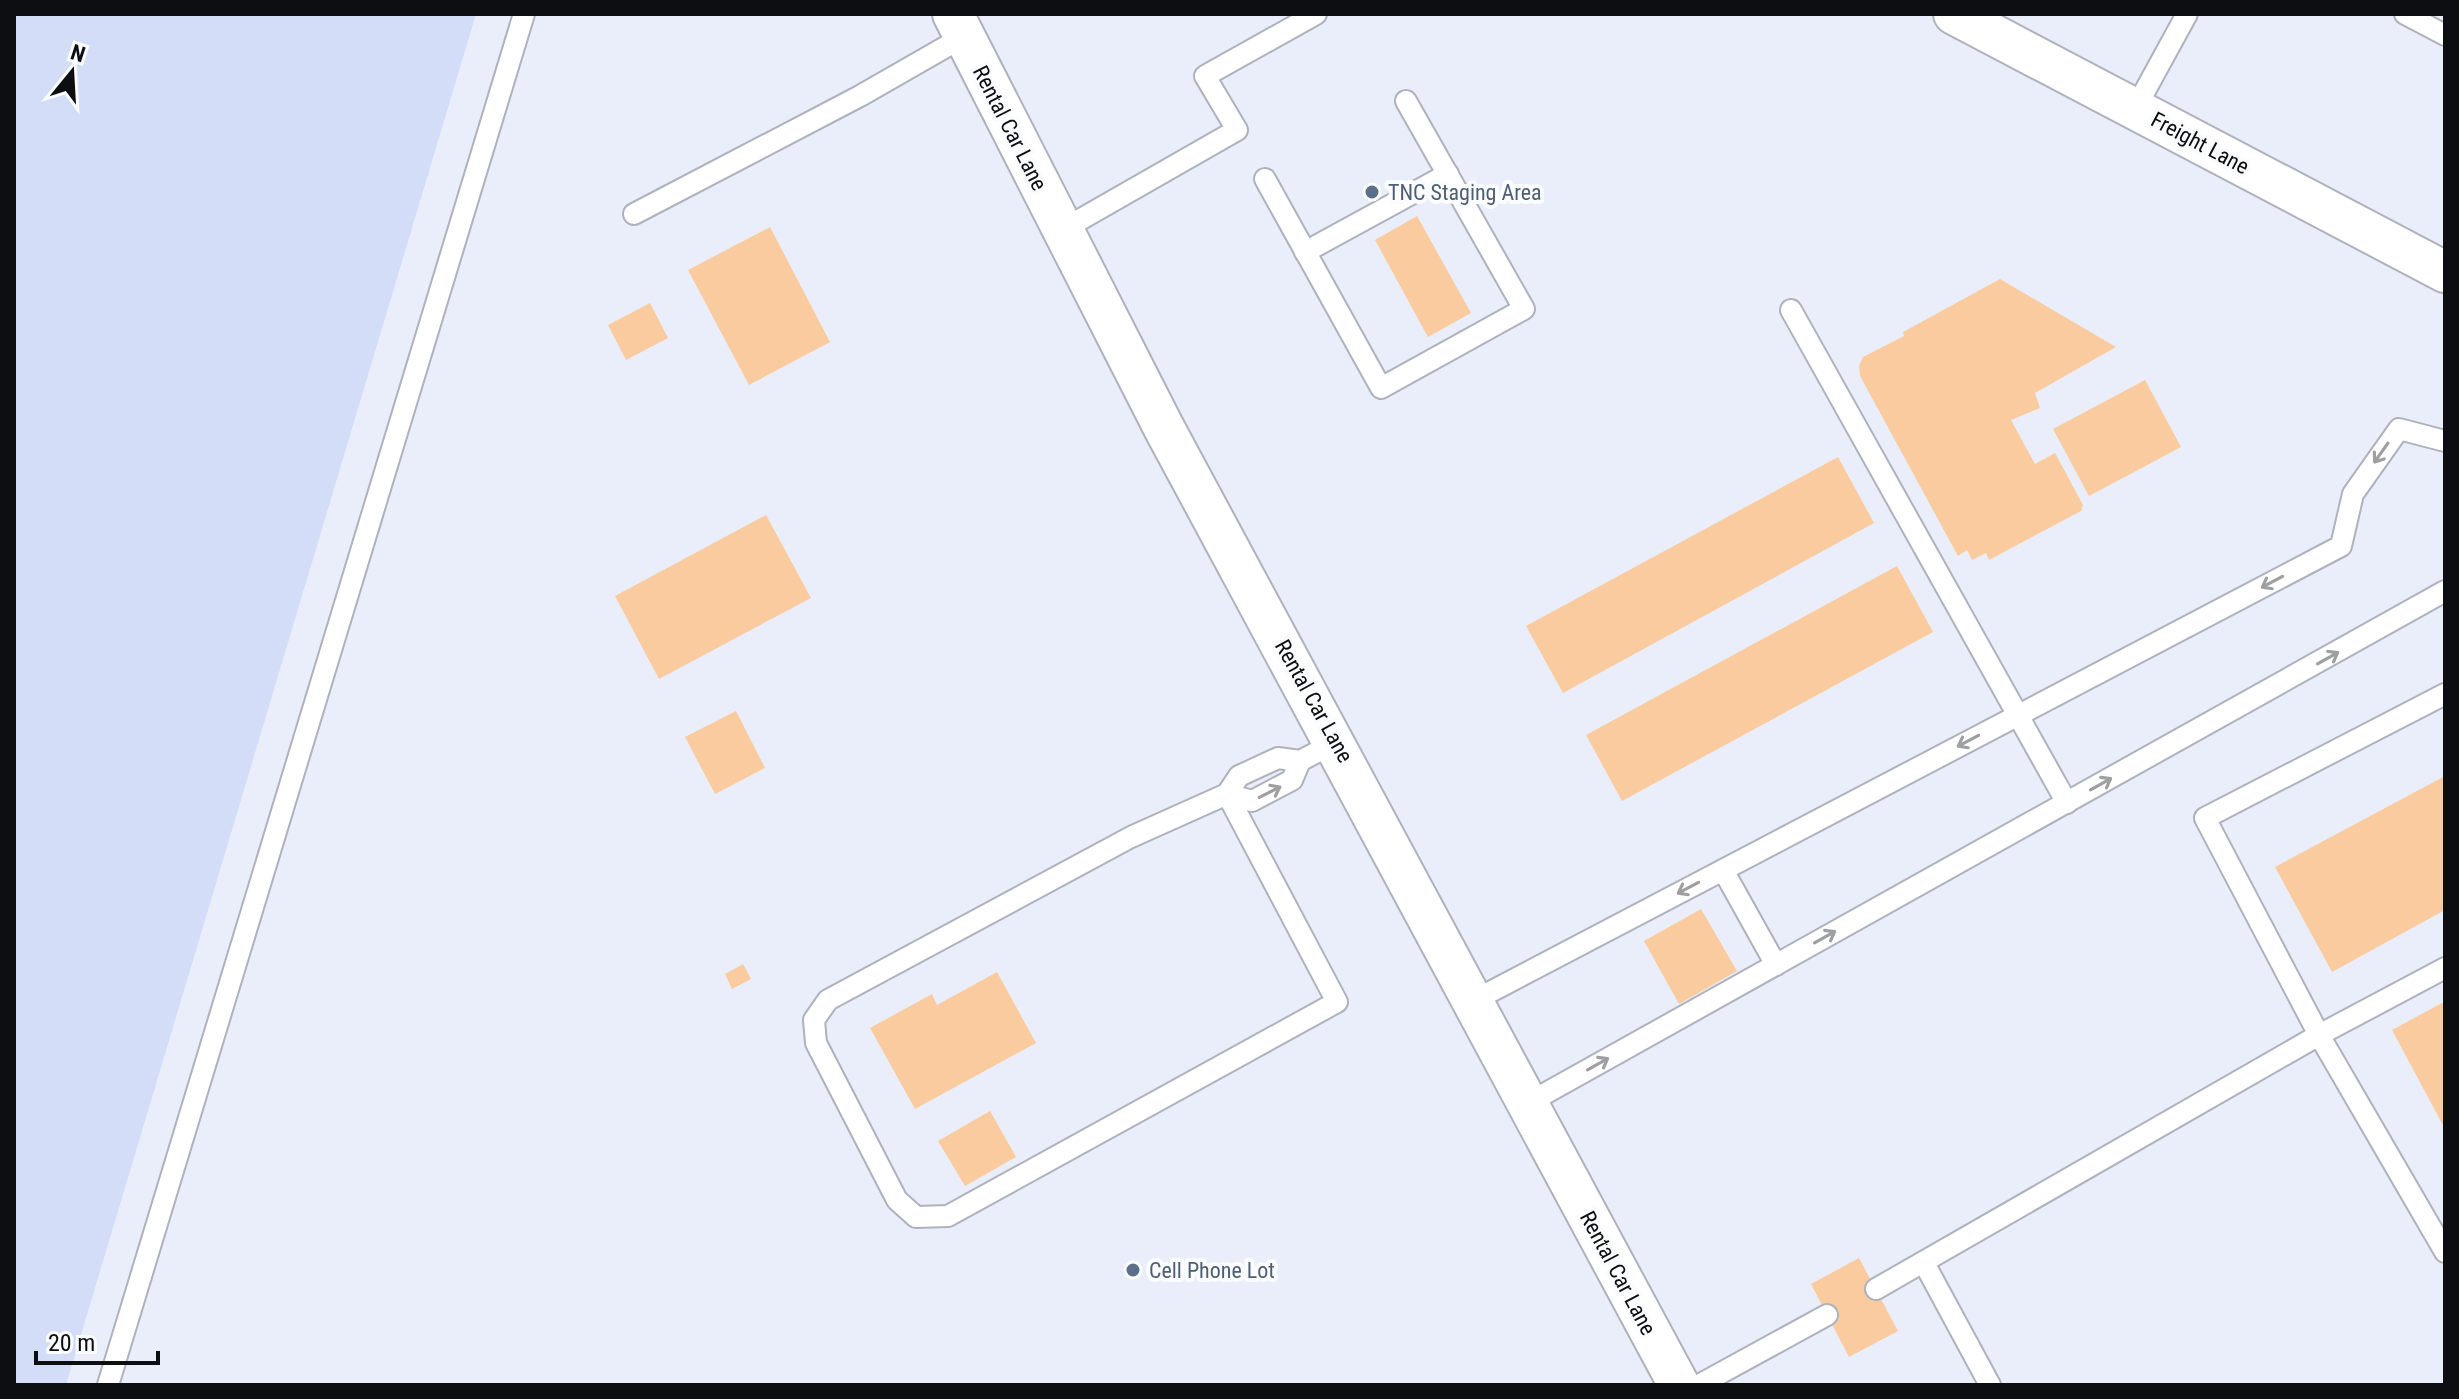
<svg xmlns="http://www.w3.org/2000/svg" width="2459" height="1399" viewBox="0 0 2459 1399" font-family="'Roboto Condensed',sans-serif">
  <rect width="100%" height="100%" fill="#eaeefa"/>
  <polygon fill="#d3ddf8" points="14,14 476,14 66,1385 14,1385"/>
  <g fill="#facb9e">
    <polygon points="1417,216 1471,313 1428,337 1375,240"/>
    <polygon points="770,227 830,342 749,385 688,270"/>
    <polygon points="2000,279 2116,347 2035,393 2040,408 2011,420 2035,464 2055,453 2083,505 2081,511 1989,560 1986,553 1972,560 1967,550 1958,556 1860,376 1859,366 1863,357 1904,336 1903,332"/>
    <polygon points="650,303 668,338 626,360 608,325"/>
    <polygon points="2145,380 2181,447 2089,496 2053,429"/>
    <polygon points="1838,457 1874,523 1563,693 1526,626"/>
    <polygon points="766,515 811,598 659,679 615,596"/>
    <polygon points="1897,566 1933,632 1622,801 1586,735"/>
    <polygon points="736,711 765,768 715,794 685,737"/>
    <polygon points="2445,776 2445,910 2332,972 2275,867"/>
    <polygon points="1701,909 1737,971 1679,1004 1644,941"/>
    <polygon points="743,964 751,979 732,989 725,974"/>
    <polygon points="997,972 1036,1043 915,1109 870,1028 932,994 937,1005"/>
    <polygon points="2442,1003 2445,1007 2445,1129 2392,1030"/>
    <polygon points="990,1111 1016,1157 965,1186 938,1141"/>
    <polygon points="1859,1258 1898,1331 1849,1357 1811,1284"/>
  </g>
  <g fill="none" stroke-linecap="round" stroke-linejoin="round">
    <g stroke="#aeb2bd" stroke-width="24">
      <g id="service">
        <polyline points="2405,14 2445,35"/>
        <polyline points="2135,109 2187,14"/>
        <polyline points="1265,179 1381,388 1524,309 1406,101"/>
        <polyline points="634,214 860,96 963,37"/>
        <polyline points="1062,230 1237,130 1205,76 1316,14"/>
        <polyline points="1305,252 1448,174"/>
        <polyline points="1791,310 2067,803"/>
        <polyline points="2445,694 2205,818 2319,1035 2445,1252"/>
        <polyline points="1227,794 1337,1002 948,1216 916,1217 897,1200 816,1043 814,1020 828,1000 1131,837 1227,794 1239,776 1278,758 1300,761 1336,742"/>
        <polyline points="1227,794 1252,801 1292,780 1300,761"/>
        <polyline points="1723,870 1776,965"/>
        <polyline points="1475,1000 2341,546 2353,494 2399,429 2445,441"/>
        <polyline points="1530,1102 2445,591"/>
        <polyline points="1924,1263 1990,1385"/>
        <polyline points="1876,1289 2319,1035 2445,968"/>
        <polyline points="108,1385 524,14"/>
        <polyline points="1699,1385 1827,1315"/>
      </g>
    </g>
    <g stroke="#aeb2bd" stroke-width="44">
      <g id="minor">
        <polyline points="953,14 1164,428 1679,1385"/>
        <polyline points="1954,14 2445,272"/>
      </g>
    </g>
    <use href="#service" stroke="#fff" stroke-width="20"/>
    <use href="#minor" stroke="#fff" stroke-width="40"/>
  </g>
  <defs><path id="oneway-shaft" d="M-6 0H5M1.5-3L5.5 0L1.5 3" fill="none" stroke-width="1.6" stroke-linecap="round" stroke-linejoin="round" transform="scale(2)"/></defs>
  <g stroke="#9e9fa0">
    <use href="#oneway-shaft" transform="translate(2381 453) rotate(125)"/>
    <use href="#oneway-shaft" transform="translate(2272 582) rotate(152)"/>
    <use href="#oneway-shaft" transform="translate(2328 658) rotate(-29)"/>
    <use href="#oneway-shaft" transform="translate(1968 741) rotate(152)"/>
    <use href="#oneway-shaft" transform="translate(2101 784) rotate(-29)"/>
    <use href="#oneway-shaft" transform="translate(1270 792) rotate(-27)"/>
    <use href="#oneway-shaft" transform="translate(1688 888) rotate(152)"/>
    <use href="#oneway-shaft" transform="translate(1825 937) rotate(-29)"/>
    <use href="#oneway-shaft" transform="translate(1598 1064) rotate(-29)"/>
  </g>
  <g fill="#5c6f8a" stroke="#fbfcfe" stroke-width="3">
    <circle cx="1372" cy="192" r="8"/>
    <circle cx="1133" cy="1270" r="8"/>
  </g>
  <g text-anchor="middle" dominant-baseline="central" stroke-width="8" stroke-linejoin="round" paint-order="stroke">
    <g font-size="22" fill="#0d0e12" stroke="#fbfcfe">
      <text transform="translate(1010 128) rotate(63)">Rental Car Lane</text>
      <text transform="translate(2200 143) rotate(28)">Freight Lane</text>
      <text transform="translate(1314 701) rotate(61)">Rental Car Lane</text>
      <text transform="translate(1618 1273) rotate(62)">Rental Car Lane</text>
    </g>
    <g font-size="22" fill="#4e5e75" stroke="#fbfcfe" text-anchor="start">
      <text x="1388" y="192">TNC Staging Area</text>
      <text x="1149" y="1270">Cell Phone Lot</text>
    </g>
  </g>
  <rect width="2459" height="1399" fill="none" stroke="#0d0e12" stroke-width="32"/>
  <g transform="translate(72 72) rotate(18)" stroke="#fbfcfe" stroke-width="6" paint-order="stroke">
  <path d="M0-6L14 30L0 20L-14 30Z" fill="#0d0e12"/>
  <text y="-12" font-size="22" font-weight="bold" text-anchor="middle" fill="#0d0e12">N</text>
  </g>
  <path d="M36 1351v12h122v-12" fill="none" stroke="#0d0e12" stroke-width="4"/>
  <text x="48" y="1351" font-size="24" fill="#0d0e12" stroke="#fbfcfe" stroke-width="6" paint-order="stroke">20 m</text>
</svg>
